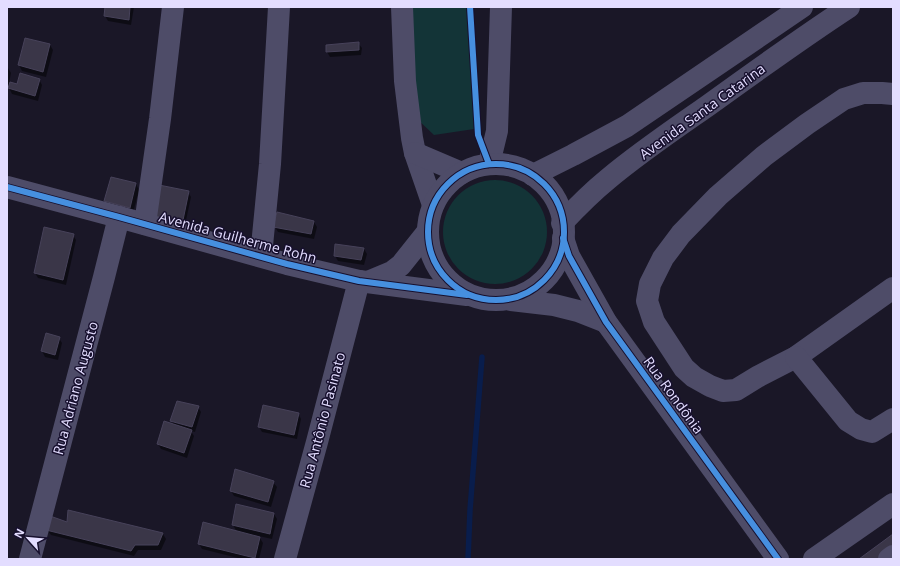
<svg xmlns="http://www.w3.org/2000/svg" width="900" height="566" viewBox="0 0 900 566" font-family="'Open Sans',sans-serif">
  <rect width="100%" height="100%" fill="#1a1727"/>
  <g fill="#133437">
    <polygon points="407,7 470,7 474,129 434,135 414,116"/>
    <circle cx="495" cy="232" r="52"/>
  </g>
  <g fill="#0007">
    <polygon points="106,7 134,7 131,25 108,21 105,16"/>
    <polygon points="25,39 50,45 53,50 46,77 22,71 19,65"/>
    <polygon points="358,43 362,48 361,55 330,57 327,52"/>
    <polygon points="7,67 8,68 11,73 9,83 18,85 39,79 42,85 38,101 12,94 8,86 7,91"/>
    <polygon points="111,178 136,184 139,190 133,213 108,207 105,201"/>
    <polygon points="188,192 191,197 184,230 157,224"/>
    <polygon points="314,222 317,227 314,239 278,232 275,227"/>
    <polygon points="73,235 76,240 66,285 38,278 35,273"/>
    <polygon points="364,249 367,254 364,265 338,261 335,256"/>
    <polygon points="46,334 59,338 62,343 58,360 45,357 42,351"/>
    <polygon points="198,407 201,412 195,432 191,431 194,436 187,458 161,449 158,444 174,425 171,420"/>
    <polygon points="298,413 301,419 297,439 262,432 259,427"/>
    <polygon points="273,482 277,487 271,507 234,496 231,491"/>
    <polygon points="69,511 163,534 166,539 161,550 138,550 134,556 51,535 47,530 68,523"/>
    <polygon points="274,514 277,519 272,539 254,535 254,536 260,538 263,543 259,559 242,559 202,549 199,544 237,532 233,525"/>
  </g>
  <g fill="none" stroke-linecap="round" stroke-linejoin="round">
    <polyline stroke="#091d4c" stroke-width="5.5" points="468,559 470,510 482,357"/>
  </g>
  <g fill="#3a3648" stroke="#47425a">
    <polygon points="105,7 130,7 129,20 104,16"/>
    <polygon points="25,38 50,44 43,72 18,65"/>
    <polygon points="359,42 359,50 326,52 326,45"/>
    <polygon points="20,73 40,79 35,96 8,88 10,82 17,84"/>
    <polygon points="111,177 136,183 130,208 104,201"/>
    <polygon points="159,185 189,191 182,225 152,219"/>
    <polygon points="277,212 314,221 311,234 273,227"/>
    <polygon points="44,227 74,234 63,280 34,273"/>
    <polygon points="335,244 364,248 361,260 334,256"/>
    <polygon points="46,333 60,337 55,355 41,351"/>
    <polygon points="177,401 199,406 192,427 170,421"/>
    <polygon points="263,405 299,413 294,435 258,427"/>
    <polygon points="164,421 192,430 184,453 157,444"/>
    <polygon points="235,469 274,481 268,502 230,491"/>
    <polygon points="236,504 274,513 270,534 232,525"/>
    <polygon points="68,510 163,533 158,545 135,545 131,551 46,530 50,516 67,522"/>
    <polygon points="203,522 260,537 255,558 198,544"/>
    <polygon points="893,534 893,559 859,559"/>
  </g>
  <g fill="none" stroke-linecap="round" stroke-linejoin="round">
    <g stroke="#4e4c68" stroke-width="22">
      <polyline points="402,7 405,81 412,138 415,153 433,205"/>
      <polyline points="893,94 882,93 863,93 844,99 807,124 764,156 718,196 681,234 663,258 650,284 647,301 654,322 684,368 694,377 710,386 723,391 736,390 759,376 796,357 893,288"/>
      <polyline points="415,153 462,173"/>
      <polyline points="489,164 497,131 501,7"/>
      <circle cx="496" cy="232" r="68"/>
      <polyline points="533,175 573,155 627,126 802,7"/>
      <polyline points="7,187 119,217 287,264 359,281 467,295"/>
      <path d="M562,223C577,207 592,192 608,179C639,153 673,130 706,107C753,73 800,39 849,7"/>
      <polyline points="145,224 160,119 173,7"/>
      <polyline points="563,238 569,256 606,322 778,559"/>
      <polyline points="261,256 270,164 279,7"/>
      <polyline points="368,282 392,272 401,265 428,231"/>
      <polyline points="511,300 554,305 578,311 606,322"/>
      <polyline points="796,357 848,421 861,429 872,432 893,419"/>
      <polyline points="30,559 104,277 119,217"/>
      <polyline points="285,559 317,442 359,281"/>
      <polyline points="814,559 893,504"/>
      <polyline points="889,559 893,556"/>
    </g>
    <g stroke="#17102e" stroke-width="8">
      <g id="cycleway">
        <polyline points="470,7 478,135 489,164"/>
        <circle cx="496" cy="232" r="68"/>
        <polyline points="7,187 119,217 287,264 359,281 467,295"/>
        <polyline points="563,238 569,256 606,322 778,559"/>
      </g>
    </g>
    <use href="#cycleway" stroke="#468fdf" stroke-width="6"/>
  </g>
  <g text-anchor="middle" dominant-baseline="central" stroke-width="3" stroke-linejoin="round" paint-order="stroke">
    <g font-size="14" fill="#e3ddff" stroke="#17102e">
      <text transform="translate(702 111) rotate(-36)">Avenida Santa Catarina</text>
      <text transform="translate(238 237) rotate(15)">Avenida Guilherme Rohn</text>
      <text transform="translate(75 388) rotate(-75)">Rua Adriano Augusto</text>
      <text transform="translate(674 395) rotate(54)">Rua Rondônia</text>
      <text transform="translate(322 420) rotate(-75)">Rua Antônio Pasinato</text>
    </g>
  </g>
  <rect width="900" height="566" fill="none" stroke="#e3ddff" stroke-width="16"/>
  <g transform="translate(28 538) rotate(297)" stroke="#17102e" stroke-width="3" paint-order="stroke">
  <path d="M0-3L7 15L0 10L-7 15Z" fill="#e3ddff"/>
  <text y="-6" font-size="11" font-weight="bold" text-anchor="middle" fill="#e3ddff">N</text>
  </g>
</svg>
